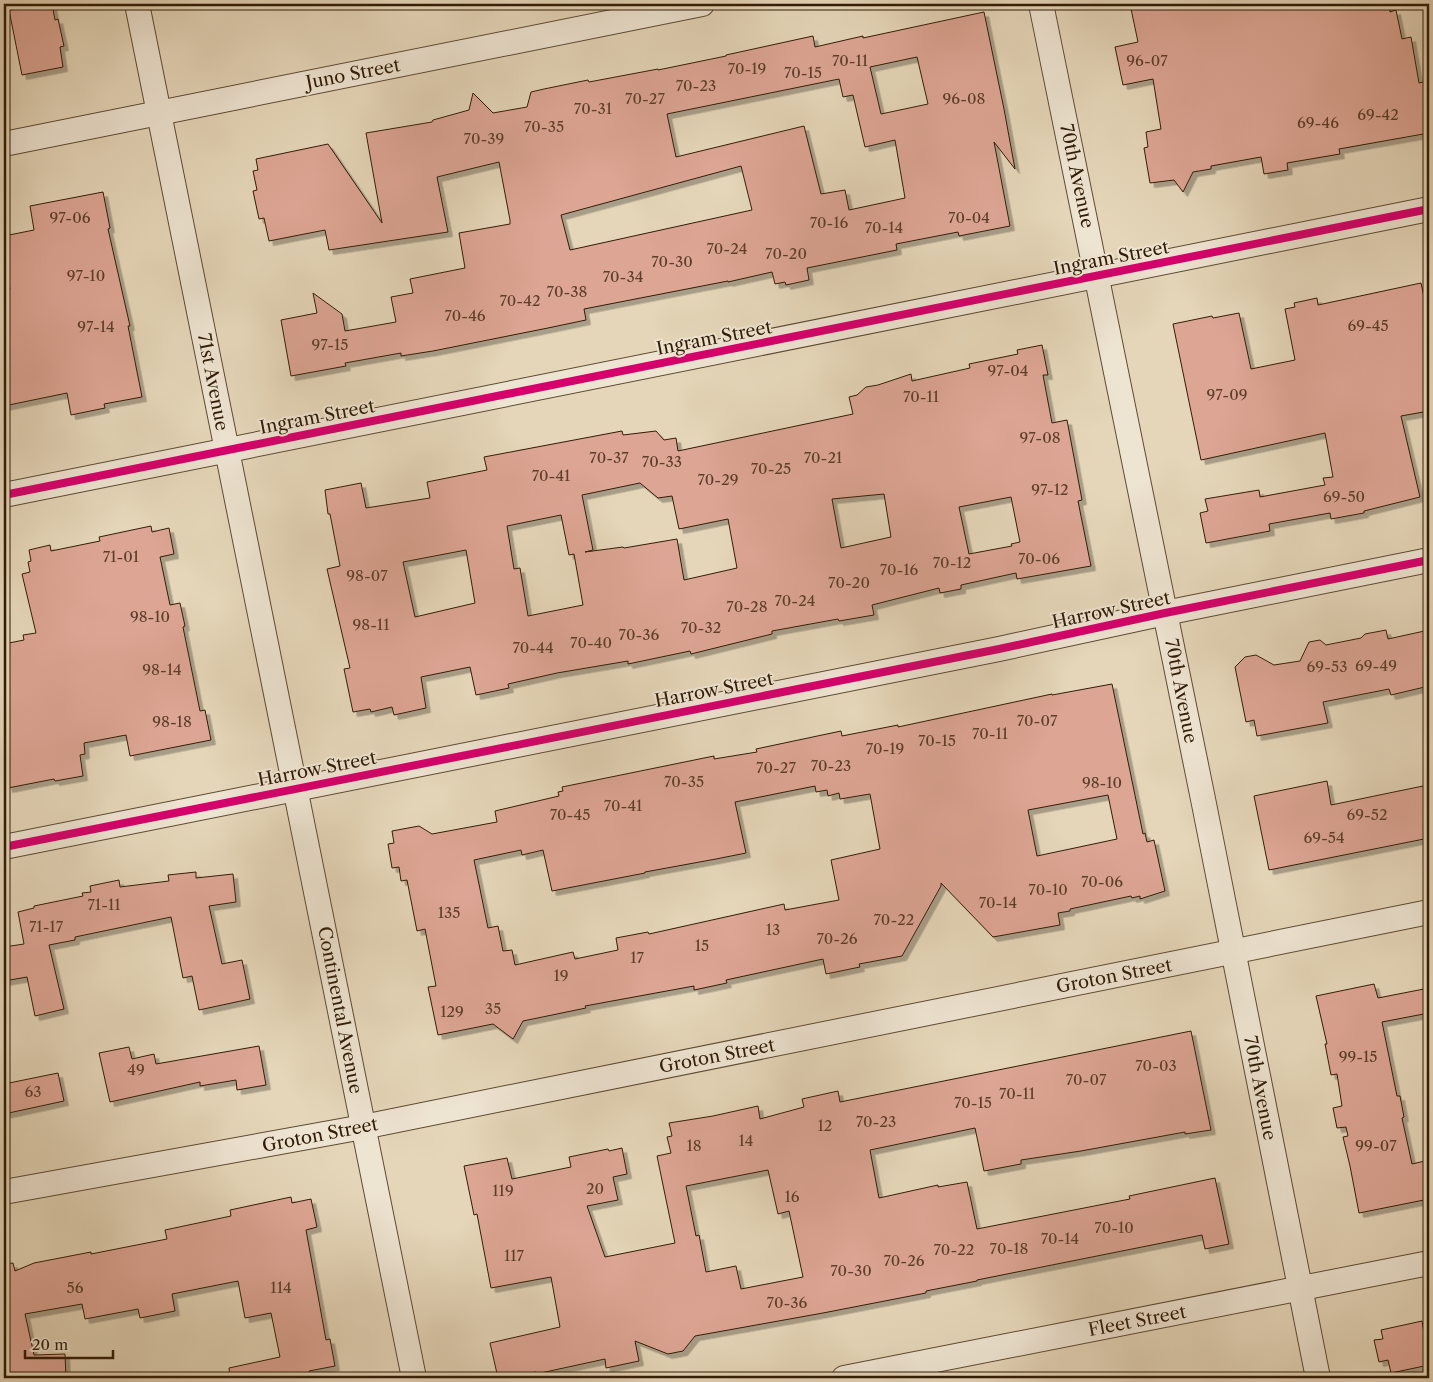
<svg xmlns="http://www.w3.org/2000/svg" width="1433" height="1382" viewBox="0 0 1433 1382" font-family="'Libre Caslon Text',serif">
  <defs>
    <filter id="shadow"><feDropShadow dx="4.5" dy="4.5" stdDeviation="0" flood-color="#0004"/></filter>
  </defs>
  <rect width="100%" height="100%" fill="#e5d6b9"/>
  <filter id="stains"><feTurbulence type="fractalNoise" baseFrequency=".004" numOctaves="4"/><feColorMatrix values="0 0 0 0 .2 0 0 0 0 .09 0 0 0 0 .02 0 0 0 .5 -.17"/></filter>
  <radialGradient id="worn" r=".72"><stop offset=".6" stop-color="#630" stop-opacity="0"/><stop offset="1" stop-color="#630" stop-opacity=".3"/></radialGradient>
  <g fill="#dda594" stroke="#311c06" fill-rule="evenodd" filter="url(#shadow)">
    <polygon points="30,4 52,4 55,20 58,19 64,46 60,47 63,67 22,75 9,10 18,9 17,6"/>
    <polygon points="1130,4 1389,4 1390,12 1396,10 1402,39 1411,37 1419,83 1429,81 1429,133 1339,149 1340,154 1287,163 1288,170 1264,174 1261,157 1211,166 1211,169 1193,172 1183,192 1174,180 1150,183 1144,148 1148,147 1146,132 1161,129 1153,79 1123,85 1115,47 1138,42"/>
    <path d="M984,12L1004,109L1015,169L994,142L1010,226L959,236L958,232L896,244L897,250L807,268L809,280L786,285L785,282L775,284L772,272L728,282V281L584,309L586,320L548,328L433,351L401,356V353L345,363L346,366L291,376L281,320L317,313L313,293L342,314L345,331L396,322L391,297L413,293L410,279L465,268L459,233L510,224V220L499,162L437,177L448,232L329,250L325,230L269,241L264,218L259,219L253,191L257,190L253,171L258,170L256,159L328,144L382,223L366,133L432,122L433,120L469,110L473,93L493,113L527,107L531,92L544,89L588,80L589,82L658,69V70L726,56V55L813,36L815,47L863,36V38ZM917,57L928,104L881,114L870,67ZM839,79L843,97L853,95L865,147L895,140L905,198L849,210L845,190L821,194L804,126L676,157L667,114ZM741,166L752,210L570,250L561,215Z"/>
    <polygon points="103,192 110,228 108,229 130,326 128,326 142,397 104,404 105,408 71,415 67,393 4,406 4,291 10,289 4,257 4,236 34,230 30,206"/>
    <polygon points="1421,283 1429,320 1429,411 1401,416 1420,497 1364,511 1364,513 1331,519 1330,513 1269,524 1270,531 1206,543 1200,513 1208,511 1205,499 1259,490 1260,497 1325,485 1323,478 1333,477 1325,433 1201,460 1173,324 1212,316 1213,318 1239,313 1251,369 1295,360 1285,309 1295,307 1294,303 1317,298 1318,305"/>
    <path d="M1042,345L1048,375H1043L1052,423L1067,420L1082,500L1078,501L1091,566L1017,579L1016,573L961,585V589L940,593L939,588L872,605L874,615L839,621L838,619L772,631V634L691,654L690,651L628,664V661L557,673L508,684L509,688L476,695L470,667L421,677L426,708L394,715L392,707L371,712L370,709L353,712L344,669L350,668L327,569L340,566L330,514H328L325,490L361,483L366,508L430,498L427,482L487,470L484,457L622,431L623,435L656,431L664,440L676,438L678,451L853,414L849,397L857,395L866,387L878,385L911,374L912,381L970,368L969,364L1018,354L1017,350ZM640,483L658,498L672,496L679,529L728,519L737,568L684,580L677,539L624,548L623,547L585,552L593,550L582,495ZM884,494L891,537L841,548L832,499ZM1011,497L1020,542L1011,544L1012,546L969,554L959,507ZM561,515L569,555L574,554L583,605L528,616L520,568L514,569L507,526ZM466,550L475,603L415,617L403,562Z"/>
    <polygon points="151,526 152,532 169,528 174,554 160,557 170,605 180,603 185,626 183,627 200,711 205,710 211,740 130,756 126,735 84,743 85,754 80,755 83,776 55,781 54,779 8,788 4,769 4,644 24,640 23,635 36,633 22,574 30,572 28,562 31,561 29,550 50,545 51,551 100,541 99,537"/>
    <polygon points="1386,630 1388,639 1429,630 1429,686 1391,695 1389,689 1323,702 1328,723 1257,736 1254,720 1246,722 1235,667 1245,657 1256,655 1274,665 1300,661 1309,642 1320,640 1326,645 1361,638 1365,634"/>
    <path d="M1112,684L1143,834L1145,833L1147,842L1154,840L1165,891L1140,899V896L1132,898L1131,896L1070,909V911L1058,913L1060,925L993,937L941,883V886L902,956L859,964L860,967L826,974L823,959L726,980L727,983L694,990V986L585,1006L586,1008L523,1021L513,1039L493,1024L438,1035L428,987L436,986L425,929L417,931L407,880L401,881L399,867L392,868L388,844L394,843L392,831L419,826L432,834L497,822L495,811L559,796L558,792L563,791L562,787L714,756V759L757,752L756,749L841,731L842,736L898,725V727L1052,694V695ZM815,786L816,792L827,790L828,796L839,793L840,799L870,794L880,849L831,860L839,900L785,910L784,904L649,934L648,932L616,938L618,950L575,959L573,952L515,965L512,950L503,951L498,926L488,928L474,860L521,850L522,855L543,850L552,891L645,873V872L716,859L746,853L735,802ZM1108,795L1117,839L1037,856L1028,810Z"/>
    <polygon points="1327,781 1331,805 1423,786 1429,816 1429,838 1269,870 1254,796"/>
    <polygon points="196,872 196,878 233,874 236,902 209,906 222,964 242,960 250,999 199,1010 192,976 183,978 171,917 75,937 75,940 49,945 64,1009 35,1016 27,977 4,981 4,947 24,944 18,912 34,908 34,906 83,896 82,893 91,892 90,886 119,880 120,887 169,881 168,875"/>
    <polygon points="1374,984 1378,998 1429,988 1429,1013 1382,1022 1397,1096 1400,1096 1404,1117 1402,1118 1412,1164 1429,1160 1429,1199 1359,1213 1350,1166 1343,1137 1348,1136 1346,1127 1337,1128 1333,1108 1342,1106 1337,1074 1331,1075 1325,1044 1327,1044 1316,996"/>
    <path d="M1191,1031L1211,1130L1185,1134V1132L1081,1151L1021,1160V1164L984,1171L975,1128L870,1150L879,1198L938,1185V1187L967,1182L977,1229L1130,1199L1129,1196L1215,1178L1229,1244L1205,1249L1202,1235L977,1280V1281L926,1291V1293L823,1313L695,1336L683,1351L668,1354L635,1341L639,1361L606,1368L605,1359L536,1374V1372L508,1378H498L490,1343L560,1327L551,1277L491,1288L477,1214L474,1215L464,1166L507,1158L512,1179L571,1167L569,1157L608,1149L609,1151L622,1148L627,1174L613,1177L618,1200L587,1206L605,1257L675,1243L657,1156L671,1153L667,1137L672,1136L669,1123L713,1116L758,1106L760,1119L804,1107L802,1099L838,1091L840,1102ZM768,1170L778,1214L789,1211L803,1277L741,1289L736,1266L706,1272L699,1235L696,1236L686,1186Z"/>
    <polygon points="259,1046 266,1085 237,1090 236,1080 200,1086 200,1082 110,1102 99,1053 129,1047 132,1059 154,1054 156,1064"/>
    <polygon points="58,1073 64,1101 4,1114 4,1084"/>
    <polygon points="291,1197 292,1203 311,1199 317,1227 306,1230 326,1340 330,1339 335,1366 309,1371 310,1378 230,1378 229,1368 280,1357 271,1313 245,1318 238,1281 172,1294 175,1311 140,1318 138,1309 85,1319 82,1304 25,1314 34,1355 65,1354 66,1378 4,1378 4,1264 13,1263 15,1271 34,1263 91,1252 91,1254 167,1239 165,1230 231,1216 230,1210"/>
    <polygon points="1422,1321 1424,1333 1429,1332 1429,1365 1391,1373 1388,1360 1379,1362 1374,1340 1383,1339 1381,1330"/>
  </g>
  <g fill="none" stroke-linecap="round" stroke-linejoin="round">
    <g stroke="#5e4a33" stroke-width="26">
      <g id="minor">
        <polyline points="137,4 414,1378"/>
        <polyline points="1041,4 1203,799 1318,1378"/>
        <polyline points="4,144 702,4"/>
        <polyline points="4,495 1429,209"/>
        <polyline points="4,847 999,649 1165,613 1429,560"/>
        <polyline points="4,1192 363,1127 1429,912"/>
        <polyline points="844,1378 1429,1263"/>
      </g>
    </g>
    <use href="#minor" stroke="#eee4d2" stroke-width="24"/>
    <g stroke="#eee4d2" stroke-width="11">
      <g id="cycleway">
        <polyline points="4,495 1429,209"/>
        <polyline points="4,847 999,649 1165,613 1429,560"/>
      </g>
    </g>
    <use href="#cycleway" stroke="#d6006c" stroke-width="8"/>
  </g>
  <g text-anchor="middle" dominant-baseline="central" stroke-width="4" stroke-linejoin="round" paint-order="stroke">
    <g font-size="15" fill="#5c3e2a">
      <text x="850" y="60">70-11</text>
      <text x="1147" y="60">96-07</text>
      <text x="747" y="68">70-19</text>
      <text x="803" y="72">70-15</text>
      <text x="696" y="85">70-23</text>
      <text x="645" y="98">70-27</text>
      <text x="964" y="98">96-08</text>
      <text x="593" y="108">70-31</text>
      <text x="1378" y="114">69-42</text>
      <text x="1318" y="122">69-46</text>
      <text x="544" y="126">70-35</text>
      <text x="484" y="138">70-39</text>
      <text x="70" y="217">97-06</text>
      <text x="969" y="217">70-04</text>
      <text x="829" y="222">70-16</text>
      <text x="884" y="227">70-14</text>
      <text x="727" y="248">70-24</text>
      <text x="786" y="253">70-20</text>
      <text x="672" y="261">70-30</text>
      <text x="86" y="275">97-10</text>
      <text x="623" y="276">70-34</text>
      <text x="567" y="291">70-38</text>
      <text x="520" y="300">70-42</text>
      <text x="465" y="315">70-46</text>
      <text x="1368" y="325">69-45</text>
      <text x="96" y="326">97-14</text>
      <text x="330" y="344">97-15</text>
      <text x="1008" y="370">97-04</text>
      <text x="1227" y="394">97-09</text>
      <text x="921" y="396">70-11</text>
      <text x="1040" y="437">97-08</text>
      <text x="609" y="457">70-37</text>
      <text x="823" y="457">70-21</text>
      <text x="662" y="461">70-33</text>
      <text x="771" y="468">70-25</text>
      <text x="551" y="475">70-41</text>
      <text x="718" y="479">70-29</text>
      <text x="1050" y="489">97-12</text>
      <text x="1344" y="496">69-50</text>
      <text x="121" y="556">71-01</text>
      <text x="1039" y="558">70-06</text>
      <text x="952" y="562">70-12</text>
      <text x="899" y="569">70-16</text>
      <text x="367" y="575">98-07</text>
      <text x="849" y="582">70-20</text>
      <text x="795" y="600">70-24</text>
      <text x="747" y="606">70-28</text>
      <text x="150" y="616">98-10</text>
      <text x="371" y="624">98-11</text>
      <text x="701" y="627">70-32</text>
      <text x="639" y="634">70-36</text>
      <text x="591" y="642">70-40</text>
      <text x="533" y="647">70-44</text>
      <text x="1376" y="665">69-49</text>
      <text x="1327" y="666">69-53</text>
      <text x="162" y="669">98-14</text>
      <text x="1037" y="720">70-07</text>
      <text x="172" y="721">98-18</text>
      <text x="990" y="733">70-11</text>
      <text x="937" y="740">70-15</text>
      <text x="885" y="748">70-19</text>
      <text x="831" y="765">70-23</text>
      <text x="776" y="767">70-27</text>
      <text x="684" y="781">70-35</text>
      <text x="1102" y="782">98-10</text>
      <text x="623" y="805">70-41</text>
      <text x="570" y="814">70-45</text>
      <text x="1367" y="814">69-52</text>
      <text x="1324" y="837">69-54</text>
      <text x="1102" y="881">70-06</text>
      <text x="1048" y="889">70-10</text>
      <text x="998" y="902">70-14</text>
      <text x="104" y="904">71-11</text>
      <text x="449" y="912">135</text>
      <text x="894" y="919">70-22</text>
      <text x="46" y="926">71-17</text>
      <text x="773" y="929">13</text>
      <text x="837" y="938">70-26</text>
      <text x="702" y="945">15</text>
      <text x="637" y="957">17</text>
      <text x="561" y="975">19</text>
      <text x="493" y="1008">35</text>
      <text x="452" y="1011">129</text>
      <text x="1358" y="1056">99-15</text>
      <text x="1156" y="1065">70-03</text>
      <text x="136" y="1069">49</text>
      <text x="1086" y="1079">70-07</text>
      <text x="33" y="1091">63</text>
      <text x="1017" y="1093">70-11</text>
      <text x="973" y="1102">70-15</text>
      <text x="876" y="1121">70-23</text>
      <text x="825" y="1125">12</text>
      <text x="746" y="1140">14</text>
      <text x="694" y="1145">18</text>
      <text x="1376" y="1145">99-07</text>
      <text x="595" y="1188">20</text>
      <text x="503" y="1190">119</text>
      <text x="792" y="1196">16</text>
      <text x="1114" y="1227">70-10</text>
      <text x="1060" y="1238">70-14</text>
      <text x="1009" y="1248">70-18</text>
      <text x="954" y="1249">70-22</text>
      <text x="514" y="1255">117</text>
      <text x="904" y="1260">70-26</text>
      <text x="851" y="1270">70-30</text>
      <text x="75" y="1287">56</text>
      <text x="281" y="1287">114</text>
      <text x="787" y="1302">70-36</text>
    </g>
    <g font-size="18" fill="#311c06" stroke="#eee4d2">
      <text transform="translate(353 74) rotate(-11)">Juno Street</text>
      <text transform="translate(1077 176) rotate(78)">70th Avenue</text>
      <text transform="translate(1111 258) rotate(-11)">Ingram Street</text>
      <text transform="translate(714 338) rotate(-11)">Ingram Street</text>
      <text transform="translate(213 382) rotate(79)">71st Avenue</text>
      <text transform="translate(317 417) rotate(-11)">Ingram Street</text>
      <text transform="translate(1111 610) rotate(-12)">Harrow Street</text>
      <text transform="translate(714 690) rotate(-11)">Harrow Street</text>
      <text transform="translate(1181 691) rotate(79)">70th Avenue</text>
      <text transform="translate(317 769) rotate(-11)">Harrow Street</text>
      <text transform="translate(1114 976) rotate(-11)">Groton Street</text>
      <text transform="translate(340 1010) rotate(79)">Continental Avenue</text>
      <text transform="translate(717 1056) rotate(-11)">Groton Street</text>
      <text transform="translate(1260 1088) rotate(79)">70th Avenue</text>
      <text transform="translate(320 1135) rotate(-11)">Groton Street</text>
      <text transform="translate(1137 1321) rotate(-11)">Fleet Street</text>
    </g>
  </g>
  <rect width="1433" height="1382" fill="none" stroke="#e5d6b9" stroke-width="20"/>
  <rect x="5" y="5" width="1423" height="1372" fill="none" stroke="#311c06" stroke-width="2.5"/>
  <rect x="10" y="10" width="1413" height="1362" fill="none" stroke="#311c06"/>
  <path d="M25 1350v8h88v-8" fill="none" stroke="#311c06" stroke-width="2.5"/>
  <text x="32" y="1350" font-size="15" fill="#311c06" stroke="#eee4d2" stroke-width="4" paint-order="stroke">20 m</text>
  <rect width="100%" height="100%" filter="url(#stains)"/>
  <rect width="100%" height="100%" fill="url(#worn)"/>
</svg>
